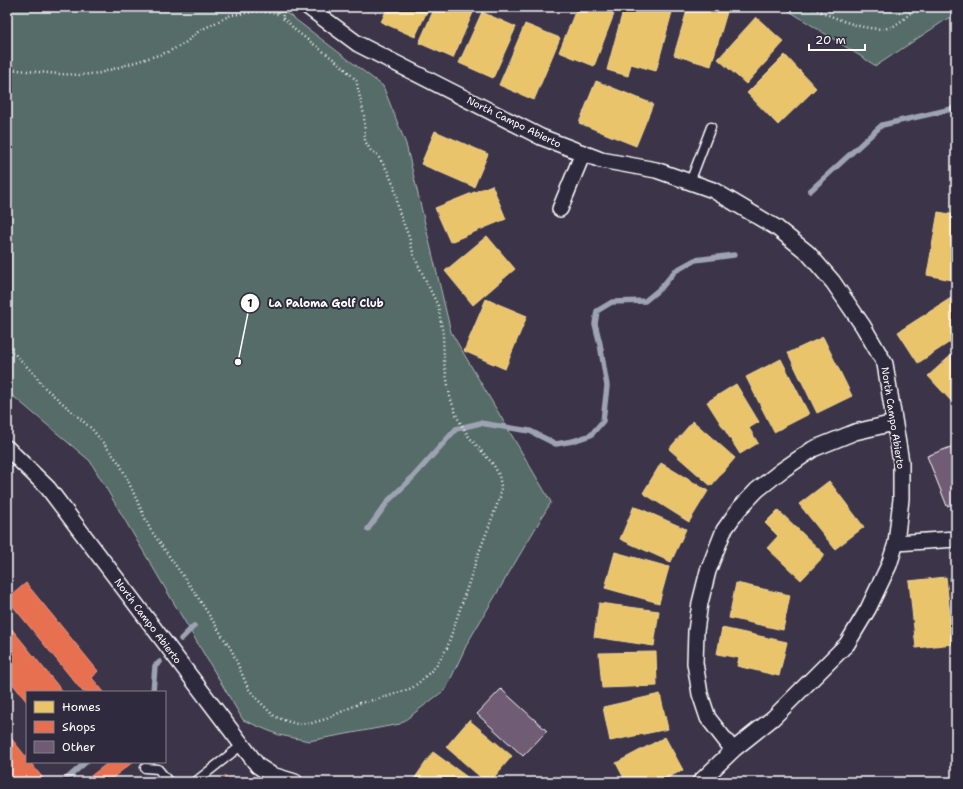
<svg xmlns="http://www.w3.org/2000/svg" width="963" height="789" viewBox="0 0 963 789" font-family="'Shantell Sans',sans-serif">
  <rect width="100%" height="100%" fill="#3c3448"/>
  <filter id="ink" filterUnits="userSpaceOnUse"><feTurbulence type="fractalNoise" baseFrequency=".025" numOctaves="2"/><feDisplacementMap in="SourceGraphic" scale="8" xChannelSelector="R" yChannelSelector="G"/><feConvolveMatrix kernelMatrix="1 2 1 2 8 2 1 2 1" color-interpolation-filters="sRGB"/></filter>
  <g filter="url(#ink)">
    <g fill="#576c67" stroke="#abb6b3">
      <polygon points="7,7 275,7 291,16 383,86 406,144 451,332 551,502 468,642 446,689 400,724 309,741 279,735 243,720 90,461 7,391"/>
      <polygon points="779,7 956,7 956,13 876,66 786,9"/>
    </g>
    <g fill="#e9c46a" stroke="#f0d697">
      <polygon points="362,7 371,7 368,11"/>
      <polygon points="388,7 429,7 415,37 381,22"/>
      <polygon points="435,7 472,7 475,8 453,58 419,43"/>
      <polygon points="577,7 597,7 614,14 594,66 559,52"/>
      <polygon points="624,7 652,7 672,12 656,71 631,64 628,76 607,70"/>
      <polygon points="688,7 711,7 727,12 711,66 674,55"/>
      <polygon points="482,12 516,27 493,78 459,63"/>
      <polygon points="756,17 784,42 746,84 718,59"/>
      <polygon points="525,24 560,38 534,100 499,85"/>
      <polygon points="785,55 816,88 778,125 747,93"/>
      <polygon points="596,81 653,104 636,146 579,123"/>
      <polygon points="435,131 488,154 474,187 421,164"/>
      <polygon points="492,185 506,219 450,242 435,208"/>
      <polygon points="938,212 956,215 956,257 952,280 927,275"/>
      <polygon points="487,236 515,269 473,305 445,271"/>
      <polygon points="951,298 956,306 956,338 918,363 898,332"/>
      <polygon points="486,299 527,316 505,369 464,351"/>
      <polygon points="823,337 852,396 817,413 788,353"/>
      <polygon points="956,351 956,401 953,403 928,376"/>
      <polygon points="781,359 809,414 774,432 746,377"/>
      <polygon points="736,384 759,422 749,428 758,443 740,454 707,402"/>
      <polygon points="693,421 735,458 711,486 669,449"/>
      <polygon points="661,463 708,491 689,522 643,493"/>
      <polygon points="829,481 864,527 835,549 799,504"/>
      <polygon points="634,506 686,529 671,562 620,539"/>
      <polygon points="778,510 825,555 801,580 767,548 778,536 765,523"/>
      <polygon points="615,552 669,567 659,603 605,588"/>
      <polygon points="956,576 956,599 950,578"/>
      <polygon points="946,577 953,644 916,648 909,581"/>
      <polygon points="736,583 790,595 783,630 729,618"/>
      <polygon points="599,603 659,611 654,646 594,637"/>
      <polygon points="722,628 787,642 779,676 737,666 739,658 717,654"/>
      <polygon points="656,652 657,686 602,688 599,653"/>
      <polygon points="660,694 668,729 610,741 603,707"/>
      <polygon points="469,720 512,756 490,782 486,782 446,747"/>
      <polygon points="665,737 683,770 659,782 626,782 616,763"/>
      <polygon points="433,752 474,782 412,782"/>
    </g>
    <g fill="#e76f51" stroke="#ee9a85">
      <polygon points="26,583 98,671 92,678 104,692 83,692 7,599"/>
      <polygon points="7,623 63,692 27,692 27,702 7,677"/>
      <polygon points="7,733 27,758 27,762 30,762 46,782 7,782"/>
      <polygon points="109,762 133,762 107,782 83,782"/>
      <polygon points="226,777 231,782 221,782"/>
    </g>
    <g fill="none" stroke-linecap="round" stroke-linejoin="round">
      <g stroke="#9da3b2" stroke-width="5.5">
        <polyline points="810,191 882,125 956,108"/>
        <polyline points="368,529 389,500 413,477 456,429 480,423 530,431 556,444 573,441 591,435 603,421 607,386 600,344 595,324 597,311 612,302 645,301 662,287 675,271 695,260 734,255"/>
        <polyline points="181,639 194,626"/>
        <polyline points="153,692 155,666 160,662"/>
        <polyline points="63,782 86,762"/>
      </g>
    </g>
    <g fill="#6f5b74" stroke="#fff">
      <polygon points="956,445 956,503 947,506 927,456"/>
      <polygon points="501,689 547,731 523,756 477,714"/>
    </g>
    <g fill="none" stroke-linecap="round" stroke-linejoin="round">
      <g stroke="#fff" stroke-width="11">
        <g id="service">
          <polyline points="690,182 711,127"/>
          <polyline points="145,768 158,769 169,782"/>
          <polyline points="195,782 242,745"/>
        </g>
      </g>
      <g stroke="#fff" stroke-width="18">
        <g id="minor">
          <polyline points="308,7 358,44 541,137 601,160 656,170 713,190 777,228 808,253 833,282 863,326 885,364 901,462 901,499 896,543 889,565 868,609 847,644 773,718 733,750 700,782"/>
          <polyline points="560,209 583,153"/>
          <polyline points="7,448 48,488 258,766 272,775 295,782"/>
          <polyline points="896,543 956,539"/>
          <polyline points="733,750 708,718 700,694 695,663 696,631 700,603 708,571 724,530 739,509 757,490 781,471 813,449 855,432 894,423"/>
        </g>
      </g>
      <g stroke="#fff" stroke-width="2.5" stroke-dasharray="1 3" stroke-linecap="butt">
        <path d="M810,7C834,17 862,32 889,28C897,26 911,13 916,7"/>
        <polyline points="7,69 59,74 81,75 100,73 168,52 185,43 199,31 231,15 259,11 278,14 285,8"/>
        <polyline points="7,346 35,375 44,387 92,429 120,464 129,483 150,529 195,593 232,651 248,688 255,697 274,716 286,721 297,724 312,723 326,719 360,703 386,697 412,688 422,680 436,666 447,648 478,555 500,497 501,486 499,475 493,464 469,437 457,417 450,397 444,362 443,334 438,306 414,256 409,237 399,212 394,186 387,170 376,153 371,151 365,141 364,115 356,80 341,65 295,30 288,22 282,18 285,8"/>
      </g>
      <use href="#service" stroke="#2f2a3d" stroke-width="8"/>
      <use href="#minor" stroke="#2f2a3d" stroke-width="15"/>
    </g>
  </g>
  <g text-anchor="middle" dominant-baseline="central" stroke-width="4" stroke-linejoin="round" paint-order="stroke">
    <g font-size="10" fill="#fff" stroke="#2f2a3d">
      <text transform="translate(514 122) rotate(26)">North Campo Abierto</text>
      <text transform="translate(893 418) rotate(81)">North Campo Abierto</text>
      <text transform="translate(148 621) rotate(53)">North Campo Abierto</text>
    </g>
  </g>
  <path fill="none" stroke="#fff" stroke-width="1.5" d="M238 362L250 303"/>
  <g fill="#fff" stroke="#2f2a3d" stroke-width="1.5">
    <circle cx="238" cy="362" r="4"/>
    <circle cx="250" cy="303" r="10"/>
  </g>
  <g font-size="12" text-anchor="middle" font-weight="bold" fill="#111">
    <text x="250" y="307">1</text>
  </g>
  <g font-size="11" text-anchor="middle" font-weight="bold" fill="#fff" stroke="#2f2a3d" stroke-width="4" stroke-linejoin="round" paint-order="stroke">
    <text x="326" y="307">La Paloma Golf Club</text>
  </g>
  <rect width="963" height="789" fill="none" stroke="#2f2a3d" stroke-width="24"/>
  <rect x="12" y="12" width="939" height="765" fill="none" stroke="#fff" stroke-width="1.5" filter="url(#ink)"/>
  <rect x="26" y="691" width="140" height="72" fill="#2f2a3d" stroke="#827f8b"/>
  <rect x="34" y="701" width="20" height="12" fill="#e9c46a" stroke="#827f8b"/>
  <text x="62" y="711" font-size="12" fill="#ffffff">Homes</text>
  <rect x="34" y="721" width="20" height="12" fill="#e76f51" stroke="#827f8b"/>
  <text x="62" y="731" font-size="12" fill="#ffffff">Shops</text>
  <rect x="34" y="741" width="20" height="12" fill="#6f5b74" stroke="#827f8b"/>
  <text x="62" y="751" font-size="12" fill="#ffffff">Other</text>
  <path d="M809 44v6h56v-6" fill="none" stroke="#ffffff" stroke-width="2"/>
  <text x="815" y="44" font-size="12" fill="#ffffff" stroke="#2f2a3d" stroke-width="3" paint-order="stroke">20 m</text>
</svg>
